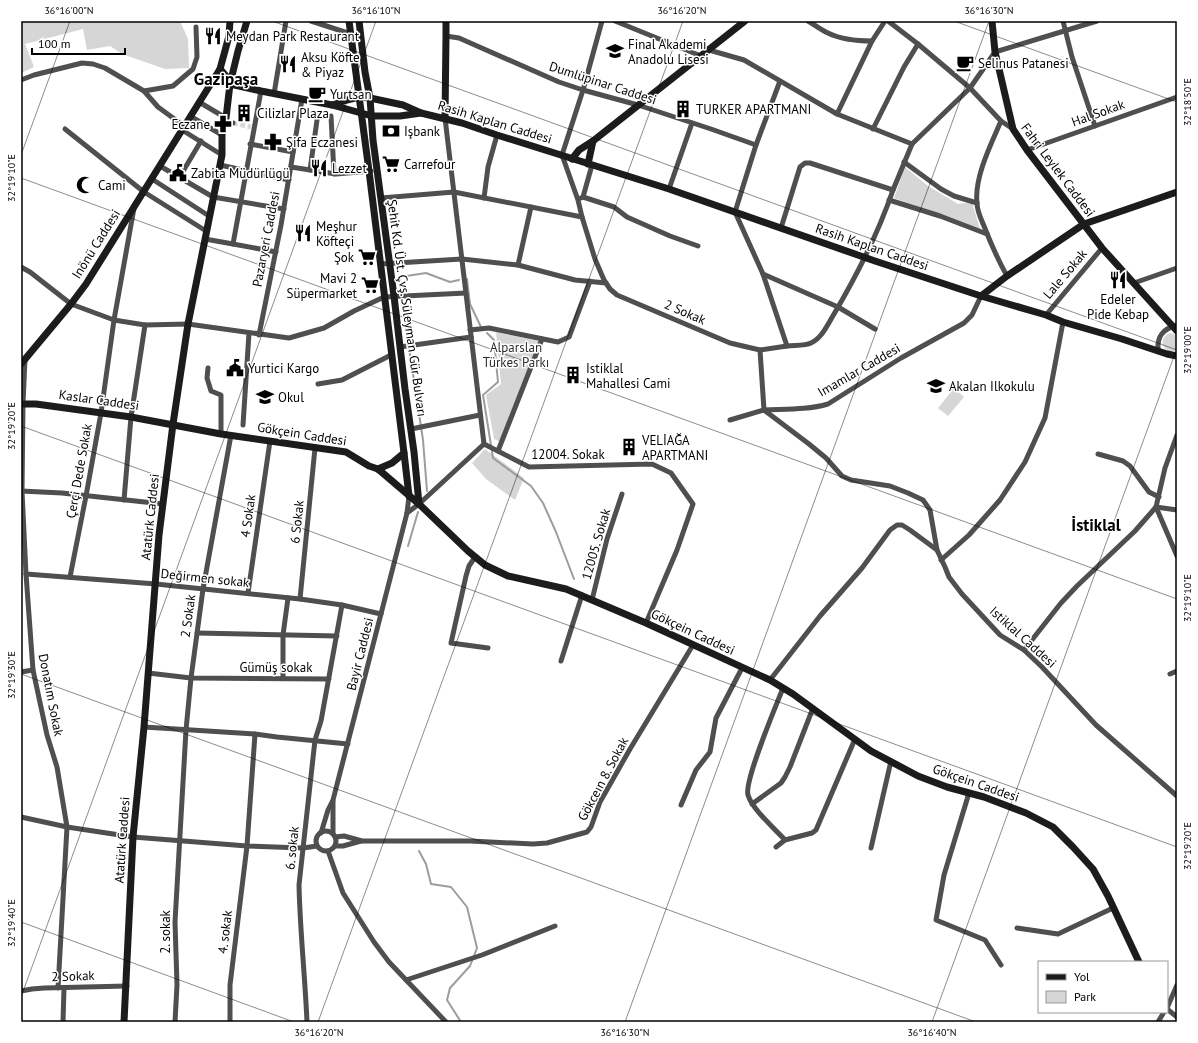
<svg xmlns="http://www.w3.org/2000/svg" width="1198" height="1043" viewBox="0 0 1198 1043" font-family="'PT Sans',sans-serif">
  <rect width="100%" height="100%" fill="#fff"/>
  <g fill="#d6d6d6">
    <polygon points="21,21 180,21 188,39 189,68 165,69 122,54 110,46 87,50 83,29 25,44 34,67 21,73"/>
    <polygon points="905,167 928,186 958,204 972,202 980,229 894,198"/>
    <polygon points="496,332 539,341 500,442 494,439 486,395 501,384"/>
    <path d="M1170,333L1177,335V350L1171,352C1160,349 1160,337 1170,333Z"/>
    <polygon points="954,388 964,397 948,416 938,408"/>
    <polygon points="485,449 524,478 515,500 486,479 472,463"/>
  </g>
  <g fill="none" stroke-linecap="round" stroke-linejoin="round">
    <g stroke="#9d9d9d" stroke-width="2">
      <polyline points="467,279 470,304 481,327"/>
      <polyline points="487,333 494,340 498,382 483,395 493,458 531,486 543,503 556,532 574,579"/>
      <polyline points="427,491 423,440 401,295 400,277 426,273 450,282 459,280"/>
      <polyline points="408,546 418,512"/>
      <polyline points="419,851 426,864 431,884 451,887 467,907 477,948 470,966 450,988 447,1000 461,1022"/>
    </g>
    <polyline stroke="#d9d9d9" stroke-width="5" stroke-dasharray="5 2.5" stroke-linecap="butt" points="233,123 251,127"/>
    <g stroke="#4f4f4f" stroke-width="5">
      <polyline points="311,21 351,34"/>
      <polyline points="602,21 583,90 562,155 578,200 582,217 595,259 604,280 610,289 617,295 730,343 760,350"/>
      <polyline points="615,21 701,56"/>
      <path d="M808,21C815,25 821,30 828,33C842,40 857,41 872,41L885,21"/>
      <polyline points="888,21 918,44 970,88 1001,121 1013,129"/>
      <polyline points="1063,21 1072,57 1095,126"/>
      <polyline points="446,36 459,38 559,82 583,90 638,105 711,129 756,145"/>
      <polyline points="709,50 744,60 837,114 912,144"/>
      <polyline points="21,80 34,75 82,63 93,64 105,68 144,91 158,107 184,126"/>
      <path d="M780,81L756,145L735,212L763,274L787,346L760,350L764,410C786,409 808,410 828,404L901,358L964,323L972,315L981,296"/>
      <polyline points="144,91 173,86 193,69 197,57 196,27"/>
      <polyline points="274,94 286,21"/>
      <polyline points="199,102 226,118"/>
      <polyline points="837,114 872,41"/>
      <polyline points="190,116 222,135"/>
      <polyline points="331,116 334,174"/>
      <polyline points="445,118 484,444"/>
      <path d="M1001,121C991,144 974,178 977,203C977,211 981,219 984,226C991,244 998,260 1007,276"/>
      <polyline points="224,122 233,123"/>
      <polyline points="65,129 144,192 206,231"/>
      <polyline points="873,129 904,67 918,44"/>
      <polyline points="182,130 222,155"/>
      <polyline points="250,144 293,152"/>
      <polyline points="1027,150 1177,97"/>
      <polyline points="904,162 941,189 954,196 977,203"/>
      <polyline points="220,165 289,180"/>
      <polyline points="160,166 213,197 284,209"/>
      <polyline points="291,167 336,174 371,171"/>
      <polyline points="310,170 318,113"/>
      <polyline points="179,178 201,141"/>
      <polyline points="152,179 209,216"/>
      <polyline points="669,189 692,123"/>
      <polyline points="893,190 912,144 970,88 995,52 1097,21"/>
      <polyline points="583,197 614,207 627,217 670,236 698,246"/>
      <polyline points="381,198 454,192 582,217"/>
      <polyline points="484,198 488,167 497,135"/>
      <polyline points="581,198 583,197 592,165"/>
      <polyline points="889,200 940,216 987,234"/>
      <path d="M781,228L800,167L805,163H810L893,190C878,234 857,275 834,314C828,324 822,338 811,343C805,346 795,345 787,346"/>
      <polyline points="205,239 233,244 261,91"/>
      <polyline points="233,244 276,252"/>
      <polyline points="380,264 462,259 518,265 575,280 606,283"/>
      <polyline points="518,265 531,207"/>
      <polyline points="21,267 30,272 71,304 114,320 145,325 188,324 289,338 324,328 354,311 384,297 466,293"/>
      <polyline points="763,274 838,307 875,329"/>
      <polyline points="1134,283 1177,268"/>
      <polyline points="1046,315 1102,248"/>
      <polyline points="470,330 489,328 558,342 569,337 590,281"/>
      <polyline points="259,335 281,225 302,99"/>
      <polyline points="400,347 471,337"/>
      <path d="M1158,350C1157,336 1163,329 1177,325"/>
      <polyline points="25,359 23,404 22,491 26,574 33,670 47,735 57,767 67,827 58,988"/>
      <polyline points="208,368 207,378 211,391 221,395 221,434"/>
      <polyline points="318,384 342,380 391,355"/>
      <polyline points="730,420 764,410 809,444 826,458 842,476 851,480 890,486 908,493 923,500 930,510 937,550 945,567 949,577 962,594 1000,635 1024,650 1042,667 1096,725 1177,796"/>
      <polyline points="243,425 249,333"/>
      <polyline points="411,429 480,415"/>
      <polyline points="498,451 542,339"/>
      <polyline points="1098,454 1123,461 1130,466 1149,492 1159,497"/>
      <polyline points="21,491 62,493 163,504"/>
      <polyline points="124,500 131,417 145,325"/>
      <polyline points="1156,507 1177,556"/>
      <polyline points="1156,507 1177,510"/>
      <polyline points="407,513 419,504 484,444 529,467 652,464 671,473 693,504 677,550 646,623"/>
      <polyline points="475,557 469,566 466,576 451,643 488,648"/>
      <polyline points="941,560 969,535 1000,500 1025,462 1045,418 1063,322"/>
      <polyline points="26,574 156,584 300,599 342,605 381,614"/>
      <polyline points="70,577 86,496 101,413 114,320 134,208"/>
      <polyline points="248,593 270,441"/>
      <polyline points="300,599 315,448"/>
      <polyline points="592,600 607,539 622,494"/>
      <polyline points="197,633 337,636"/>
      <polyline points="1024,650 1061,603 1077,586 1135,531 1156,507 1165,468 1177,435"/>
      <polyline points="561,661 582,595"/>
      <polyline points="21,672 33,670"/>
      <polyline points="148,673 191,678 329,679"/>
      <polyline points="1170,674 1177,671"/>
      <polyline points="283,678 283,635 288,598"/>
      <polyline points="770,680 820,616 862,568 890,530 897,525 902,525 910,530 937,550"/>
      <path d="M783,688C776,706 744,781 748,795C752,809 775,829 785,840"/>
      <polyline points="144,727 255,734 277,737 348,744"/>
      <polyline points="969,793 944,875 936,920 985,940 1001,965"/>
      <polyline points="752,804 781,783 785,777 790,767 813,708"/>
      <polyline points="681,805 696,770 710,752 716,718 742,668"/>
      <polyline points="21,817 67,827 133,837 247,846 303,848 317,846"/>
      <circle cx="326" cy="841" r="10"/>
      <polyline points="321,833 328,810 333,800 407,513 409,496"/>
      <polyline points="333,834 333,801"/>
      <polyline points="335,837 344,836 362,841 470,841 533,844 547,843 587,832 591,827 600,802 630,749 693,645"/>
      <polyline points="335,846 343,846 361,841"/>
      <polyline points="776,847 785,840 812,833 816,830 855,739"/>
      <polyline points="871,848 891,761"/>
      <polyline points="328,851 343,893 374,942 389,962 446,1022"/>
      <polyline points="1017,928 1058,934 1113,908"/>
      <polyline points="406,980 482,955 555,926"/>
      <polyline points="21,991 32,989 44,988 127,986"/>
      <polyline points="1167,1008 1177,985"/>
      <polyline points="1167,1009 1177,1017"/>
      <polyline points="63,1022 64,988"/>
      <polyline points="175,1022 177,985 175,922 186,730 191,678 203,589 231,435"/>
      <polyline points="230,1022 230,985 247,846 255,734"/>
      <path d="M307,1022C305,976 300,931 299,885L315,740L321,721L342,605"/>
      <polyline points="1158,1022 1164,1012"/>
    </g>
    <g stroke="#1c1c1c" stroke-width="7">
      <polyline points="230,21 229,36 220,69 227,77 230,84 261,91 332,105 372,116 400,116 421,113"/>
      <polyline points="349,21 369,171 404,453 392,463 378,469"/>
      <polyline points="359,21 365,72 370,98 373,140 394,296 405,389 414,452 419,504"/>
      <polyline points="992,21 995,52 1000,73 1013,129 1027,150 1102,248 1177,331"/>
      <polyline points="332,105 347,100 359,97 370,98 403,105 421,113 462,123 497,135 669,189 875,261 981,296 1046,315 1063,322 1122,339 1167,354 1177,356"/>
      <polyline points="445,118 446,36 446,21"/>
      <polyline points="572,159 579,150 593,141 745,21"/>
      <polyline points="588,164 593,141"/>
      <polyline points="981,296 1007,276 1084,224 1177,192"/>
      <polyline points="21,364 71,304 86,284 220,69"/>
      <polyline points="21,404 36,404 131,417 221,434 346,452 369,466 378,469 419,504 468,551 485,565 508,576 566,589 646,623 770,680 793,694 871,751 918,776 947,787 984,797 1026,813 1053,827 1073,847 1093,869 1108,896 1139,962"/>
      <polyline points="404,453 409,496"/>
      <polyline points="124,1022 133,837 144,727 159,535 173,424 188,324 222,155 222,135 226,118 230,84 238,51 247,21"/>
    </g>
  </g>
  <path fill="none" stroke="#000" stroke-width="1" stroke-opacity="0.45" d="M272,21L1177,350M954,21L1177,102M21,155L70,21M21,178L1177,599M21,426L1177,847M21,674L976,1022M21,922L294,1022M21,997L376,21M318,1022L683,21M625,1022L989,21M932,1022L1177,348"/>
  <defs>
    <g id="restaurant-bare" transform="scale(1.38)"><path d="M-5-6h1v4h1v-4h1v4h1v-4h1v5L-1.5 .5V6h-2V.5L-5-1ZM5-6V6H3V1.5H1.5Q1.5-4 5-6Z" fill="#000" stroke="#fff" stroke-width="2.5" paint-order="stroke"/></g>
    <g id="school-bare" transform="scale(1.38)"><path d="M0-5L7-2L0 1L-7-2ZM-4 1L0 2.5L4 1V4Q0 6-4 4Z" fill="#000" stroke="#fff" stroke-width="2.5" paint-order="stroke"/></g>
    <g id="cafe-bare" transform="scale(1.38)"><path d="M-5.5-4.5H6V0H3Q3 3.5 0 3.5H-2.5Q-5.5 3.5-5.5 0ZM3-3.2v2h1.7v-2ZM-6 4.5H4V6H-6Z" fill="#000" stroke="#fff" stroke-width="2.5" paint-order="stroke"/></g>
    <g id="building-bare" transform="scale(1.38)"><path d="M-4-6H4V6H1V3H-1V6H-4ZM-2.5-4.3h1.7v1.8h-1.7ZM.8-4.3h1.7v1.8H.8ZM-2.5-1h1.7V.8h-1.7ZM.8-1h1.7V.8H.8Z" fill="#000" stroke="#fff" stroke-width="2.5" paint-order="stroke"/></g>
    <g id="pharmacy-bare" transform="scale(1.38)"><path d="M-2-6h4v4h4v4h-4v4h-4v-4h-4v-4h4Z" fill="#000" stroke="#fff" stroke-width="2.5" paint-order="stroke"/></g>
    <g id="bank-bare" transform="scale(1.38)"><path d="M-6-4H6V4H-6ZM0-2.3a2.3 2.3 0 1 0 0 4.6a2.3 2.3 0 1 0 0-4.6Z" fill="#000" stroke="#fff" stroke-width="2.5" paint-order="stroke"/></g>
    <g id="supermarket-bare" transform="scale(1.38)"><path d="M-6-5.5h2.5l.6 2H6L4.5 2H-2.5L-4.4-4H-6ZM-1.5 3.2a1.3 1.3 0 1 0 .1 0ZM3 3.2a1.3 1.3 0 1 0 .1 0Z" fill="#000" stroke="#fff" stroke-width="2.5" paint-order="stroke"/></g>
    <g id="civic-bare" transform="scale(1.38)"><path d="M-.6-6.5H3V-4.5H.6V-3L4-1V1h2V6H-6V1h2V-1L-.6-3ZM-1.2 2.5V6h2.4V2.5Z" fill="#000" stroke="#fff" stroke-width="2.5" paint-order="stroke"/></g>
    <g id="mosque-bare" transform="scale(1.38)"><path d="M3.5-4.9A6 6 0 1 0 3.5 4.9A5 5 0 1 1 3.5-4.9Z" fill="#000" stroke="#fff" stroke-width="2.5" paint-order="stroke"/></g>
  </defs>
  <g fill-rule="evenodd">
    <use href="#restaurant-bare" x="213" y="36"/>
    <use href="#school-bare" x="615" y="51"/>
    <use href="#cafe-bare" x="965" y="63"/>
    <use href="#restaurant-bare" x="288" y="64"/>
    <use href="#cafe-bare" x="317" y="94"/>
    <use href="#building-bare" x="683" y="109"/>
    <use href="#building-bare" x="244" y="113"/>
    <use href="#pharmacy-bare" x="223" y="124"/>
    <use href="#bank-bare" x="391" y="131"/>
    <use href="#pharmacy-bare" x="273" y="142"/>
    <use href="#supermarket-bare" x="391" y="164"/>
    <use href="#restaurant-bare" x="319" y="168"/>
    <use href="#civic-bare" x="178" y="173"/>
    <use href="#mosque-bare" x="85" y="185"/>
    <use href="#restaurant-bare" x="303" y="233"/>
    <use href="#supermarket-bare" x="367" y="257"/>
    <use href="#restaurant-bare" x="1118" y="280"/>
    <use href="#supermarket-bare" x="370" y="285"/>
    <use href="#civic-bare" x="235" y="368"/>
    <use href="#building-bare" x="573" y="375"/>
    <use href="#school-bare" x="936" y="386"/>
    <use href="#school-bare" x="265" y="397"/>
    <use href="#building-bare" x="629" y="447"/>
  </g>
  <g text-anchor="middle" dominant-baseline="central" stroke-width="3" stroke-linejoin="round" paint-order="stroke">
    <g font-size="13" fill="#000" stroke="#fff" text-anchor="start">
      <text x="226" y="36">Meydan Park Restaurant</text>
      <text x="628" y="44">Final Akademi<tspan x="628" dy="15">Anadolu Lisesi</tspan></text>
      <text x="301" y="57">Aksu Köfte<tspan x="301" dy="15">&amp; Piyaz</tspan></text>
      <text x="978" y="63">Selinus Patanesi</text>
      <text x="330" y="94">Yurtsan</text>
      <text x="696" y="109">TURKER APARTMANI</text>
      <text x="257" y="113">Cilizlar Plaza</text>
      <text x="210" y="124" text-anchor="end">Eczane</text>
      <text x="404" y="131">Işbank</text>
      <text x="286" y="142">Şifa Eczanesi</text>
      <text x="404" y="164">Carrefour</text>
      <text x="332" y="168">Lezzet</text>
      <text x="191" y="173">Zabita Müdürlügü</text>
      <text x="98" y="185">Cami</text>
      <text x="316" y="226">Meşhur<tspan x="316" dy="15">Köfteçi</tspan></text>
      <text x="354" y="257" text-anchor="end">Şok</text>
      <text x="357" y="278" text-anchor="end">Mavi 2<tspan x="357" dy="15">Süpermarket</tspan></text>
      <text x="1118" y="299" text-anchor="middle">Edeler<tspan x="1118" dy="15">Pide Kebap</tspan></text>
      <text x="248" y="368">Yurtici Kargo</text>
      <text x="586" y="368">Istiklal<tspan x="586" dy="15">Mahallesi Cami</tspan></text>
      <text x="949" y="386">Akalan Ilkokulu</text>
      <text x="278" y="397">Okul</text>
      <text x="642" y="440">VELİAĞA<tspan x="642" dy="15">APARTMANI</tspan></text>
    </g>
    <g font-size="13" fill="#000" stroke="#fff">
      <text transform="translate(603 83) rotate(18)">Dumlüpinar Caddesi</text>
      <text transform="translate(1098 113) rotate(-20)">Hal Sokak</text>
      <text transform="translate(495 122) rotate(17)">Rasih Kaplan Caddesi</text>
      <text transform="translate(1058 170) rotate(53)">Fahri Leylek Caddesi</text>
      <text transform="translate(266 239) rotate(-79)">Pazaryeri Caddesi</text>
      <text transform="translate(96 244) rotate(-58)">Inönü Caddesi</text>
      <text transform="translate(872 247) rotate(19)">Rasih Kaplan Caddesi</text>
      <text transform="translate(1065 274) rotate(-50)">Lale Sokak</text>
      <text transform="translate(407 308) rotate(82)">Şehit Kd. Üst. Çvş. Süleyman Gür Bulvarı</text>
      <text transform="translate(685 312) rotate(23)">2 Sokak</text>
      <text transform="translate(859 370) rotate(-30)">Imamlar Caddesi</text>
      <text transform="translate(99 400) rotate(8)">Kaslar Caddesi</text>
      <text transform="translate(302 434) rotate(9)">Gökçein Caddesi</text>
      <text x="568" y="454">12004. Sokak</text>
      <text transform="translate(79 471) rotate(-80)">Çerçi Dede Sokak</text>
      <text transform="translate(248 516) rotate(-82)">4 Sokak</text>
      <text transform="translate(150 517) rotate(-84)">Atatürk Caddesi</text>
      <text transform="translate(297 522) rotate(-84)">6 Sokak</text>
      <text transform="translate(596 544) rotate(-74)">12005. Sokak</text>
      <text transform="translate(205 578) rotate(6)">Değirmen sokak</text>
      <text transform="translate(188 616) rotate(-82)">2 Sokak</text>
      <text transform="translate(693 632) rotate(25)">Gökçein Caddesi</text>
      <text transform="translate(1023 637) rotate(42)">Istiklal Caddesi</text>
      <text transform="translate(360 654) rotate(-76)">Bayir Caddesi</text>
      <text x="276" y="667">Gümüş sokak</text>
      <text transform="translate(51 695) rotate(79)">Donatım Sokak</text>
      <text transform="translate(603 779) rotate(-62)">Gökceın 8. Sokak</text>
      <text transform="translate(976 783) rotate(19)">Gökçein Caddesi</text>
      <text transform="translate(122 840) rotate(-86)">Atatürk Caddesi</text>
      <text transform="translate(292 848) rotate(-84)">6. sokak</text>
      <text transform="translate(165 932) rotate(-90)">2. sokak</text>
      <text transform="translate(225 932) rotate(-83)">4. sokak</text>
      <text transform="translate(73 976) rotate(-2)">2 Sokak</text>
    </g>
    <g font-size="13" fill="#2d2d2d" stroke="#fff">
      <text x="516" y="347">Alparslan<tspan x="516" dy="15">Türkes Parkı</tspan></text>
    </g>
    <g font-size="17" font-weight="bold" fill="#000" stroke="#fff">
      <text x="226" y="79">Gazipaşa</text>
      <text x="1096" y="525">İstiklal</text>
    </g>
  </g>
  <rect width="1198" height="1043" fill="none" stroke="#ffffff" stroke-width="44"/>
  <rect x="1038" y="961" width="130" height="52" fill="#ffffff" stroke="#999999"/>
  <rect x="1046" y="974" width="20" height="6" fill="#1c1c1c" stroke="#999999"/>
  <text x="1074" y="981" font-size="12" fill="#000000">Yol</text>
  <rect x="1046" y="991" width="20" height="12" fill="#d6d6d6" stroke="#999999"/>
  <text x="1074" y="1001" font-size="12" fill="#000000">Park</text>
  <path d="M32 48v6h93v-6" fill="none" stroke="#000000" stroke-width="2"/>
  <text x="38" y="48" font-size="12" fill="#000000" stroke="#ffffff" stroke-width="3" paint-order="stroke">100 m</text>
  <rect x="22" y="22" width="1154" height="999" fill="none" stroke="#000" stroke-width="1.5"/>
  <g font-size="10" text-anchor="middle" fill="#000">
    <text x="69" y="14">36°16'00"N</text>
    <text x="376" y="14">36°16'10"N</text>
    <text x="682" y="14">36°16'20"N</text>
    <text x="989" y="14">36°16'30"N</text>
    <text transform="translate(1187 102) rotate(-90)" y="4">32°18'50"E</text>
    <text transform="translate(11 178) rotate(-90)" y="4">32°19'10"E</text>
    <text transform="translate(1187 350) rotate(-90)" y="4">32°19'00"E</text>
    <text transform="translate(11 426) rotate(-90)" y="4">32°19'20"E</text>
    <text transform="translate(1187 598) rotate(-90)" y="4">32°19'10"E</text>
    <text transform="translate(11 675) rotate(-90)" y="4">32°19'30"E</text>
    <text transform="translate(1187 846) rotate(-90)" y="4">32°19'20"E</text>
    <text transform="translate(11 923) rotate(-90)" y="4">32°19'40"E</text>
    <text x="319" y="1036">36°16'20"N</text>
    <text x="625" y="1036">36°16'30"N</text>
    <text x="932" y="1036">36°16'40"N</text>
  </g>
</svg>
